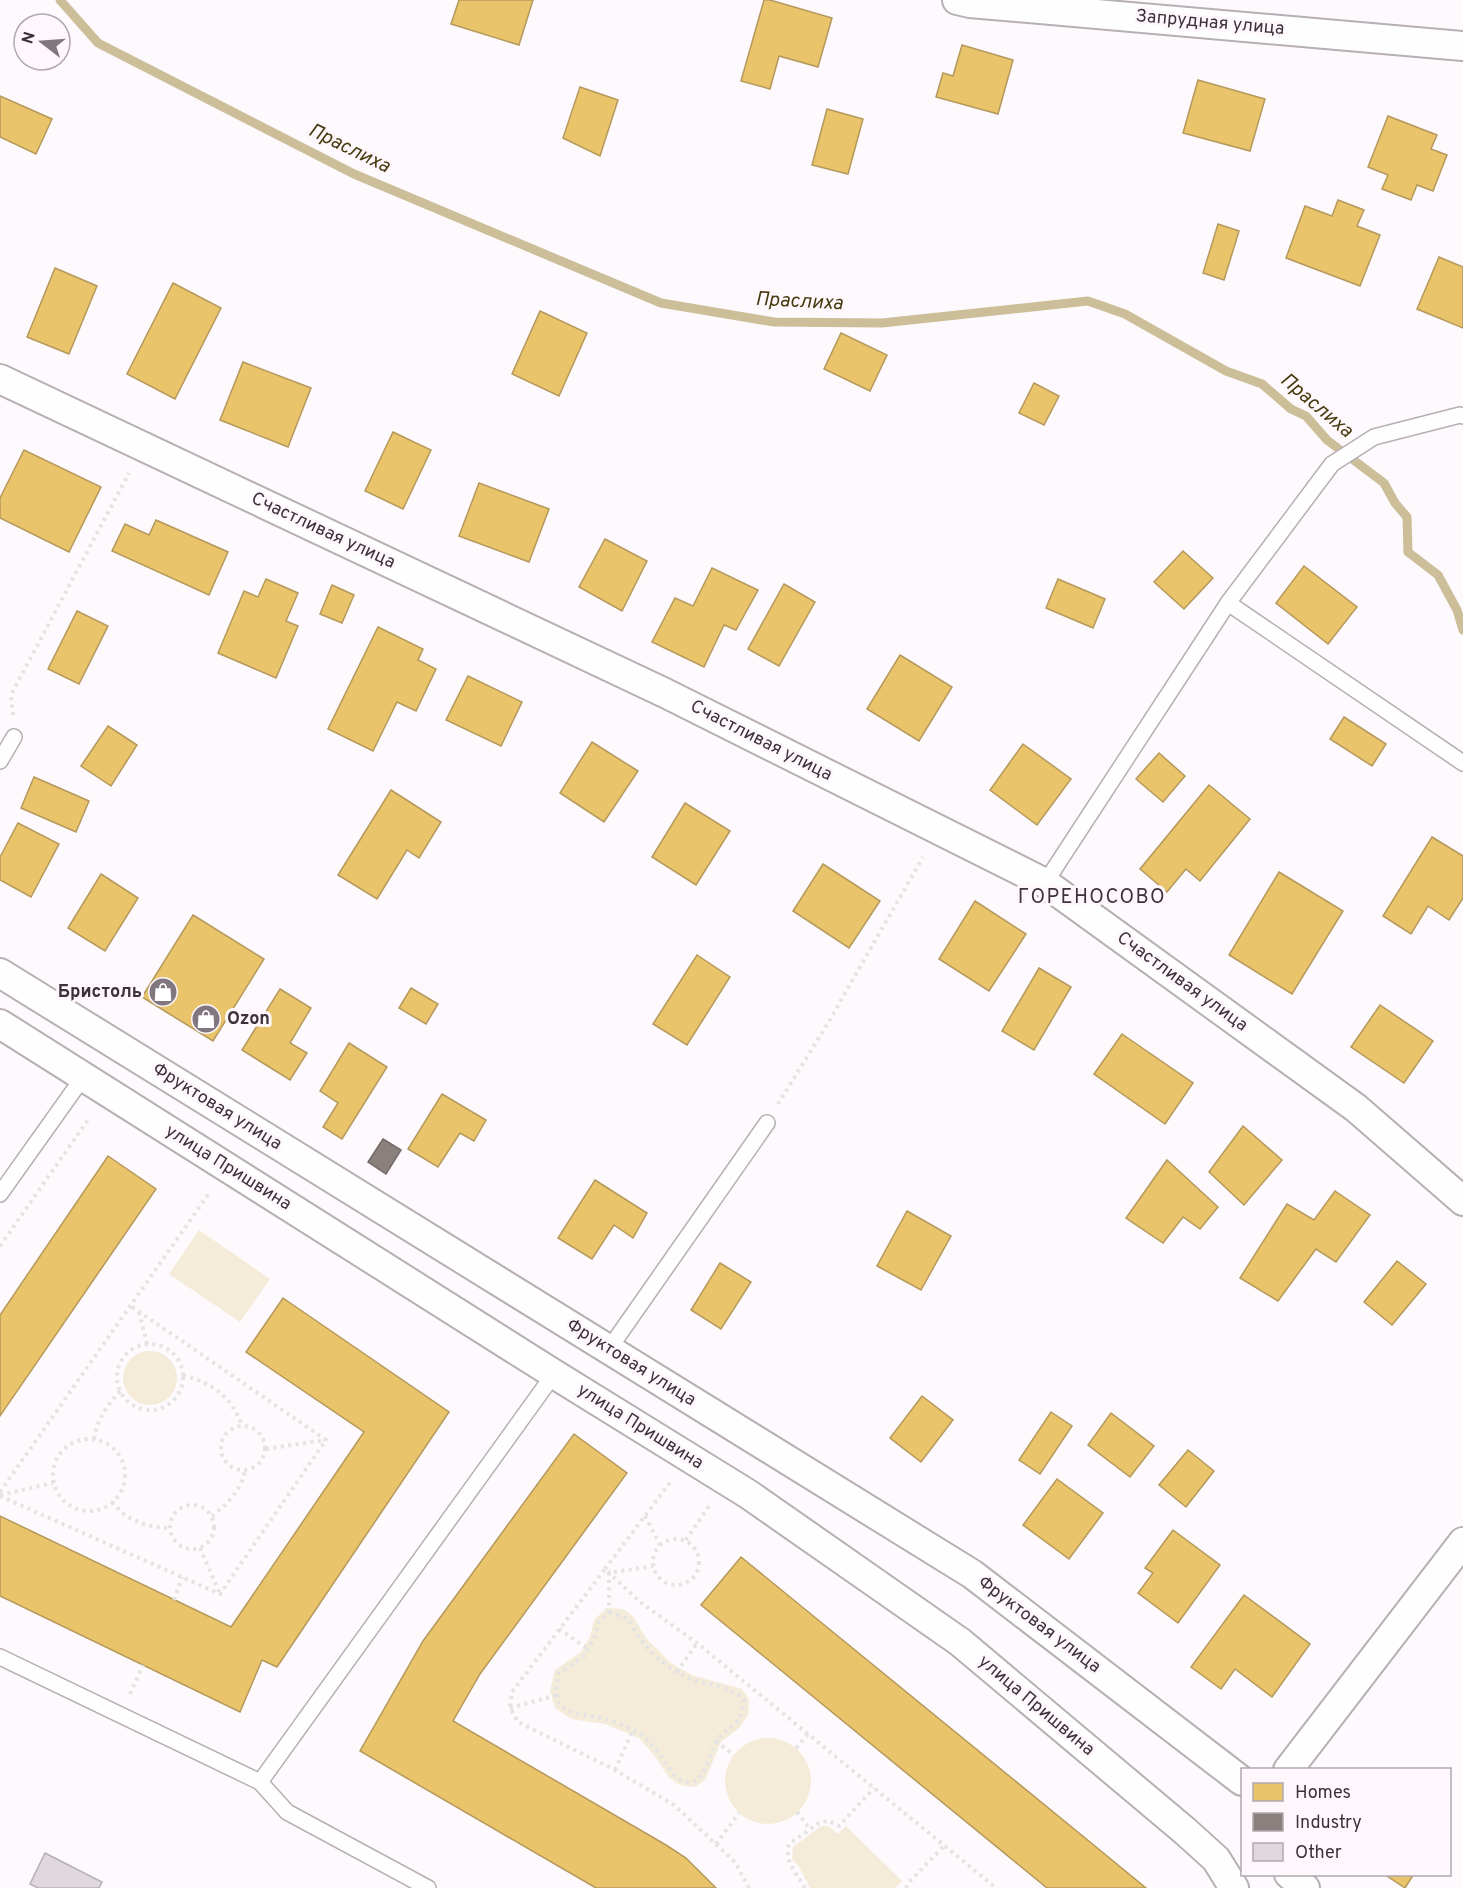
<svg xmlns="http://www.w3.org/2000/svg" width="1463" height="1888" viewBox="0 0 1463 1888" font-family="Overpass,sans-serif">
  <rect width="100%" height="100%" fill="#fdf9fc"/>
  <g fill="#f4ecd9">
    <polygon points="199,1230 270,1279 240,1322 169,1274"/>
    <circle cx="150" cy="1378" r="27"/>
    <polygon points="607,1608 623,1609 633,1616 646,1638 671,1663 692,1675 742,1689 749,1699 748,1715 739,1728 721,1742 705,1780 695,1787 680,1785 669,1778 657,1759 639,1738 605,1724 571,1719 555,1708 550,1691 555,1670 581,1652 590,1637 594,1620"/>
    <circle cx="768" cy="1781" r="43"/>
    <polygon points="821,1826 828,1826 838,1834 846,1826 902,1881 895,1888 810,1888 798,1865 792,1859 793,1847"/>
  </g>
  <g fill="#e9c46a" stroke="#b5985c" stroke-width="1.5">
    <polygon points="459,0 533,0 519,45 451,24"/>
    <polygon points="764,0 770,0 832,18 818,67 779,56 770,89 741,81"/>
    <polygon points="962,45 1013,60 998,114 936,97 943,73 953,76"/>
    <polygon points="1198,80 1265,99 1250,151 1183,133"/>
    <polygon points="580,87 618,100 600,156 563,138"/>
    <polygon points="0,96 52,119 36,154 0,137"/>
    <polygon points="827,109 863,119 848,174 812,165"/>
    <polygon points="1388,116 1437,135 1431,149 1447,155 1433,191 1417,185 1411,200 1382,189 1388,175 1368,167"/>
    <polygon points="1338,200 1364,210 1357,226 1380,235 1360,286 1286,258 1305,206 1332,216"/>
    <polygon points="1218,224 1239,231 1224,280 1203,273"/>
    <polygon points="1439,257 1463,267 1463,328 1417,309"/>
    <polygon points="55,268 97,286 69,354 27,337"/>
    <polygon points="173,283 221,308 175,399 127,374"/>
    <polygon points="540,311 587,333 559,396 512,374"/>
    <polygon points="841,333 887,355 870,391 824,369"/>
    <polygon points="243,362 311,388 288,447 220,420"/>
    <polygon points="1034,383 1059,396 1044,425 1019,413"/>
    <polygon points="393,432 431,450 403,509 365,491"/>
    <polygon points="24,450 101,487 69,552 0,518 0,498"/>
    <polygon points="479,483 549,509 529,562 459,536"/>
    <polygon points="156,520 228,552 209,595 112,551 125,524 149,535"/>
    <polygon points="605,539 647,561 622,611 579,587"/>
    <polygon points="1183,551 1213,578 1184,609 1154,582"/>
    <polygon points="1304,566 1357,607 1328,644 1276,603"/>
    <polygon points="712,568 758,590 736,630 724,625 704,667 652,642 675,598 693,606"/>
    <polygon points="266,579 298,593 286,621 298,626 276,678 218,653 244,591 258,597"/>
    <polygon points="1058,579 1105,599 1093,628 1046,608"/>
    <polygon points="784,584 815,602 779,666 748,649"/>
    <polygon points="332,585 354,595 342,623 320,614"/>
    <polygon points="77,611 108,626 79,684 48,669"/>
    <polygon points="378,627 423,649 418,660 436,669 416,711 397,702 373,751 328,729"/>
    <polygon points="900,655 952,687 919,741 867,709"/>
    <polygon points="468,676 522,702 501,746 446,720"/>
    <polygon points="1344,717 1386,744 1372,766 1330,739"/>
    <polygon points="108,726 137,745 111,786 81,766"/>
    <polygon points="592,742 638,771 604,822 560,793"/>
    <polygon points="1023,744 1071,779 1037,825 990,790"/>
    <polygon points="1159,753 1185,776 1163,802 1136,779"/>
    <polygon points="34,777 89,801 76,832 21,808"/>
    <polygon points="1209,785 1250,819 1200,881 1186,869 1167,892 1140,869"/>
    <polygon points="391,790 441,822 419,858 407,850 377,899 338,875"/>
    <polygon points="685,803 730,831 696,885 652,857"/>
    <polygon points="18,823 59,844 31,897 0,880 0,857"/>
    <polygon points="1432,837 1463,856 1463,898 1449,920 1428,906 1411,934 1383,916"/>
    <polygon points="823,864 880,901 849,948 793,911"/>
    <polygon points="1279,872 1343,911 1292,994 1229,955"/>
    <polygon points="101,874 138,898 105,951 68,928"/>
    <polygon points="975,901 1026,934 989,991 939,959"/>
    <polygon points="193,915 264,959 213,1041 142,997"/>
    <polygon points="697,955 730,977 687,1045 653,1024"/>
    <polygon points="1039,968 1071,987 1034,1050 1002,1031"/>
    <polygon points="411,988 438,1004 426,1024 399,1008"/>
    <polygon points="280,989 311,1008 290,1043 307,1053 290,1080 242,1050"/>
    <polygon points="1380,1005 1433,1041 1404,1083 1351,1047"/>
    <polygon points="1122,1034 1193,1083 1165,1124 1094,1074"/>
    <polygon points="349,1043 387,1067 342,1139 323,1127 338,1103 320,1091"/>
    <polygon points="442,1094 486,1120 474,1141 460,1133 438,1167 408,1149"/>
    <polygon points="1243,1126 1282,1160 1244,1205 1209,1172"/>
    <polygon points="108,1156 156,1189 0,1416 0,1315"/>
    <polygon points="1167,1160 1218,1207 1200,1229 1183,1217 1163,1243 1126,1218"/>
    <polygon points="595,1180 647,1213 633,1238 614,1225 592,1259 558,1238"/>
    <polygon points="1335,1191 1370,1215 1336,1262 1316,1249 1278,1301 1240,1278 1287,1204 1314,1220"/>
    <polygon points="907,1211 951,1236 921,1290 877,1266"/>
    <polygon points="1397,1261 1426,1284 1392,1325 1364,1302"/>
    <polygon points="720,1263 751,1282 721,1329 691,1310"/>
    <polygon points="283,1298 449,1412 277,1667 262,1660 240,1712 0,1596 0,1516 231,1627 364,1432 246,1352"/>
    <polygon points="922,1396 953,1420 921,1462 890,1438"/>
    <polygon points="1051,1412 1072,1426 1040,1474 1019,1460"/>
    <polygon points="1111,1413 1154,1446 1130,1477 1088,1445"/>
    <polygon points="574,1434 627,1473 480,1674 453,1721 666,1845 686,1858 716,1888 596,1888 360,1751 423,1641"/>
    <polygon points="1188,1450 1214,1471 1186,1507 1159,1485"/>
    <polygon points="1057,1479 1103,1513 1069,1559 1023,1525"/>
    <polygon points="1173,1530 1220,1565 1178,1623 1138,1593 1153,1573 1145,1568"/>
    <polygon points="741,1557 1090,1842 1146,1888 1047,1888 701,1605"/>
    <polygon points="1244,1595 1310,1644 1272,1697 1235,1669 1221,1689 1191,1667"/>
    <polygon points="1384,1874 1414,1874 1405,1888"/>
  </g>
  <polygon fill="#8a817c" stroke="#736968" stroke-width="1.5" points="383,1139 401,1150 386,1174 368,1162"/>
  <g fill="none" stroke-linecap="round" stroke-linejoin="round">
    <polyline stroke="#cbbe99" stroke-width="9" points="60,0 98,43 354,174 661,303 774,322 882,323 1088,301 1125,314 1226,371 1262,384 1291,409 1306,416 1327,440 1384,483 1395,503 1407,517 1408,552 1438,575 1457,610 1463,630"/>
  </g>
  <polygon fill="#dfd8de" stroke="#b6afb4" stroke-width="1.5" points="45,1853 102,1882 99,1888 38,1888 30,1884"/>
  <g fill="none" stroke-linecap="round" stroke-linejoin="round">
    <g stroke="#b6afb4" stroke-width="18">
      <g id="service">
        <polyline points="1228,603 1463,763"/>
        <polyline points="0,761 14,737"/>
        <polyline points="1045,883 1228,603 1332,464 1374,437 1460,415 1463,416"/>
        <polyline points="0,1194 84,1076"/>
        <polyline points="609,1349 767,1123"/>
        <polyline points="0,1657 260,1782"/>
        <polyline points="428,1888 287,1812 260,1782 554,1374"/>
      </g>
    </g>
    <g stroke="#b6afb4" stroke-width="32">
      <g id="minor">
        <polyline points="957,0 970,3 1463,46"/>
        <polyline points="0,379 665,693 1045,883 1356,1108 1463,1201"/>
        <polyline points="0,973 972,1574 1242,1781"/>
        <polyline points="0,1024 554,1374 748,1494 960,1642 1185,1831 1216,1859 1234,1888"/>
        <polyline points="1288,1770 1463,1542"/>
        <polyline points="1289,1874 1305,1888"/>
      </g>
    </g>
    <g stroke="#e4e3e4" stroke-width="4" stroke-dasharray="3 4.5" stroke-linecap="butt">
      <polyline points="13,715 11,695 129,473"/>
      <polyline points="778,1104 828,1023 923,857"/>
      <polyline points="0,1246 90,1117"/>
      <polyline points="139,1312 147,1344"/>
      <circle cx="150" cy="1377" r="33"/>
      <path d="M183,1375C213,1384 230,1395 242,1425"/>
      <circle cx="243" cy="1448" r="22"/>
      <circle cx="89" cy="1475" r="36"/>
      <path d="M94,1439C97,1419 107,1406 120,1391"/>
      <polyline points="266,1449 324,1440"/>
      <polyline points="0,1492 210,1192"/>
      <polyline points="0,1495 53,1483"/>
      <polyline points="0,1496 220,1594 326,1440 131,1306"/>
      <path d="M112,1502C126,1520 147,1528 170,1528"/>
      <circle cx="192" cy="1527" r="22"/>
      <path d="M212,1516C226,1506 243,1488 245,1470"/>
      <polyline points="645,1516 660,1545"/>
      <circle cx="676" cy="1562" r="23"/>
      <polyline points="686,1540 709,1506"/>
      <polyline points="200,1548 220,1594"/>
      <polyline points="605,1569 671,1481"/>
      <polyline points="174,1600 182,1577"/>
      <path d="M609,1613C632,1616 629,1625 642,1641C654,1657 671,1670 689,1678C706,1686 732,1685 744,1700C742,1730 724,1725 715,1744C710,1755 705,1780 692,1782C676,1784 670,1768 662,1757C657,1750 650,1743 644,1736C640,1732 633,1731 628,1728C621,1725 614,1721 606,1719C575,1711 548,1719 559,1673L584,1656L594,1639L599,1622Z"/>
      <polyline points="609,1613 609,1573 653,1566"/>
      <polyline points="559,1629 588,1649"/>
      <polyline points="677,1672 697,1643"/>
      <polyline points="130,1694 143,1665"/>
      <polyline points="510,1708 557,1695"/>
      <polyline points="716,1741 734,1755"/>
      <polyline points="796,1748 808,1734"/>
      <polyline points="615,1770 633,1730"/>
      <polyline points="797,1812 810,1829"/>
      <polyline points="716,1844 739,1813"/>
      <polyline points="749,1888 735,1862 674,1805 615,1770 518,1722 510,1708 512,1692 605,1569 640,1602 697,1643 996,1888"/>
      <path d="M805,1888C796,1872 784,1862 789,1844L820,1822L829,1821L839,1826L874,1788"/>
      <polyline points="906,1888 909,1882 944,1846"/>
    </g>
    <use href="#service" stroke="#fffeff" stroke-width="15"/>
    <use href="#minor" stroke="#fffeff" stroke-width="28"/>
  </g>
  <defs>
    <g id="shop-disc" transform="scale(1.5)"><circle r="9.5" fill="#80777f" stroke="#fef8fd"/><path d="M-5-2.5h2.3a2.7 3.5 0 0 1 5.4 0H5L5.5 6h-11ZM-1.5-2.5h3a1.5 2.3 0 0 0-3 0Z" fill="#fff"/></g>
  </defs>
  <g fill-rule="evenodd">
    <use href="#shop-disc" x="163" y="992"/>
    <use href="#shop-disc" x="206" y="1019"/>
  </g>
  <g text-anchor="middle" dominant-baseline="central" stroke-width="6" stroke-linejoin="round" paint-order="stroke">
    <g font-size="18" fill="#3d313b" stroke="#fef8fd">
      <text transform="translate(1210 23) rotate(5)">Запрудная улица</text>
      <text transform="translate(323 531) rotate(25)">Счастливая улица</text>
      <text transform="translate(761 741) rotate(27)">Счастливая улица</text>
      <text transform="translate(1182 982) rotate(36)">Счастливая улица</text>
      <text transform="translate(217 1107) rotate(32)">Фруктовая улица</text>
      <text transform="translate(228 1168) rotate(32)">улица Пришвина</text>
      <text transform="translate(631 1363) rotate(32)">Фруктовая улица</text>
      <text transform="translate(640 1427) rotate(32)">улица Пришвина</text>
      <text transform="translate(1039 1625) rotate(37)">Фруктовая улица</text>
      <text transform="translate(1036 1706) rotate(40)">улица Пришвина</text>
    </g>
    <g font-size="18" font-weight="bold" fill="#3d313b" stroke="#fef8fd" text-anchor="end">
      <text x="142" y="992">Бристоль</text>
      <text x="227" y="1019" text-anchor="start">Ozon</text>
    </g>
    <g font-size="20" font-style="italic" fill="#473b0e" stroke="#fef8fd">
      <text transform="translate(349 149) rotate(26)">Праслиха</text>
      <text transform="translate(799 302) rotate(3)">Праслиха</text>
      <text transform="translate(1316 406) rotate(40)">Праслиха</text>
    </g>
    <g font-size="20" letter-spacing="1.5" fill="#3d313b" stroke="#fef8fd">
      <text x="1092" y="898">ГОРЕНОСОВО</text>
    </g>
  </g>
  <rect x="1241" y="1768" width="210" height="108" fill="#fef8fd" stroke="#b1a8af" stroke-width="1.5"/>
  <rect x="1253" y="1783" width="30" height="18" fill="#e9c46a" stroke="#b1a8af" stroke-width="1.5"/>
  <text x="1295" y="1798" font-size="18" fill="#3d313b">Homes</text>
  <rect x="1253" y="1813" width="30" height="18" fill="#8a817c" stroke="#b1a8af" stroke-width="1.5"/>
  <text x="1295" y="1828" font-size="18" fill="#3d313b">Industry</text>
  <rect x="1253" y="1843" width="30" height="18" fill="#dfd8de" stroke="#b1a8af" stroke-width="1.5"/>
  <text x="1295" y="1858" font-size="18" fill="#3d313b">Other</text>
  <g transform="translate(42 42) rotate(287)"><circle r="28" fill="#fef8fd" stroke="#b1a8af" stroke-width="1.5"/>
  <path d="M0-4.5L10 22L0 15L-10 22Z" fill="#80777f"/>
  <text y="-9" font-size="16" font-weight="bold" text-anchor="middle" fill="#3d313b">N</text>
  </g>
</svg>
